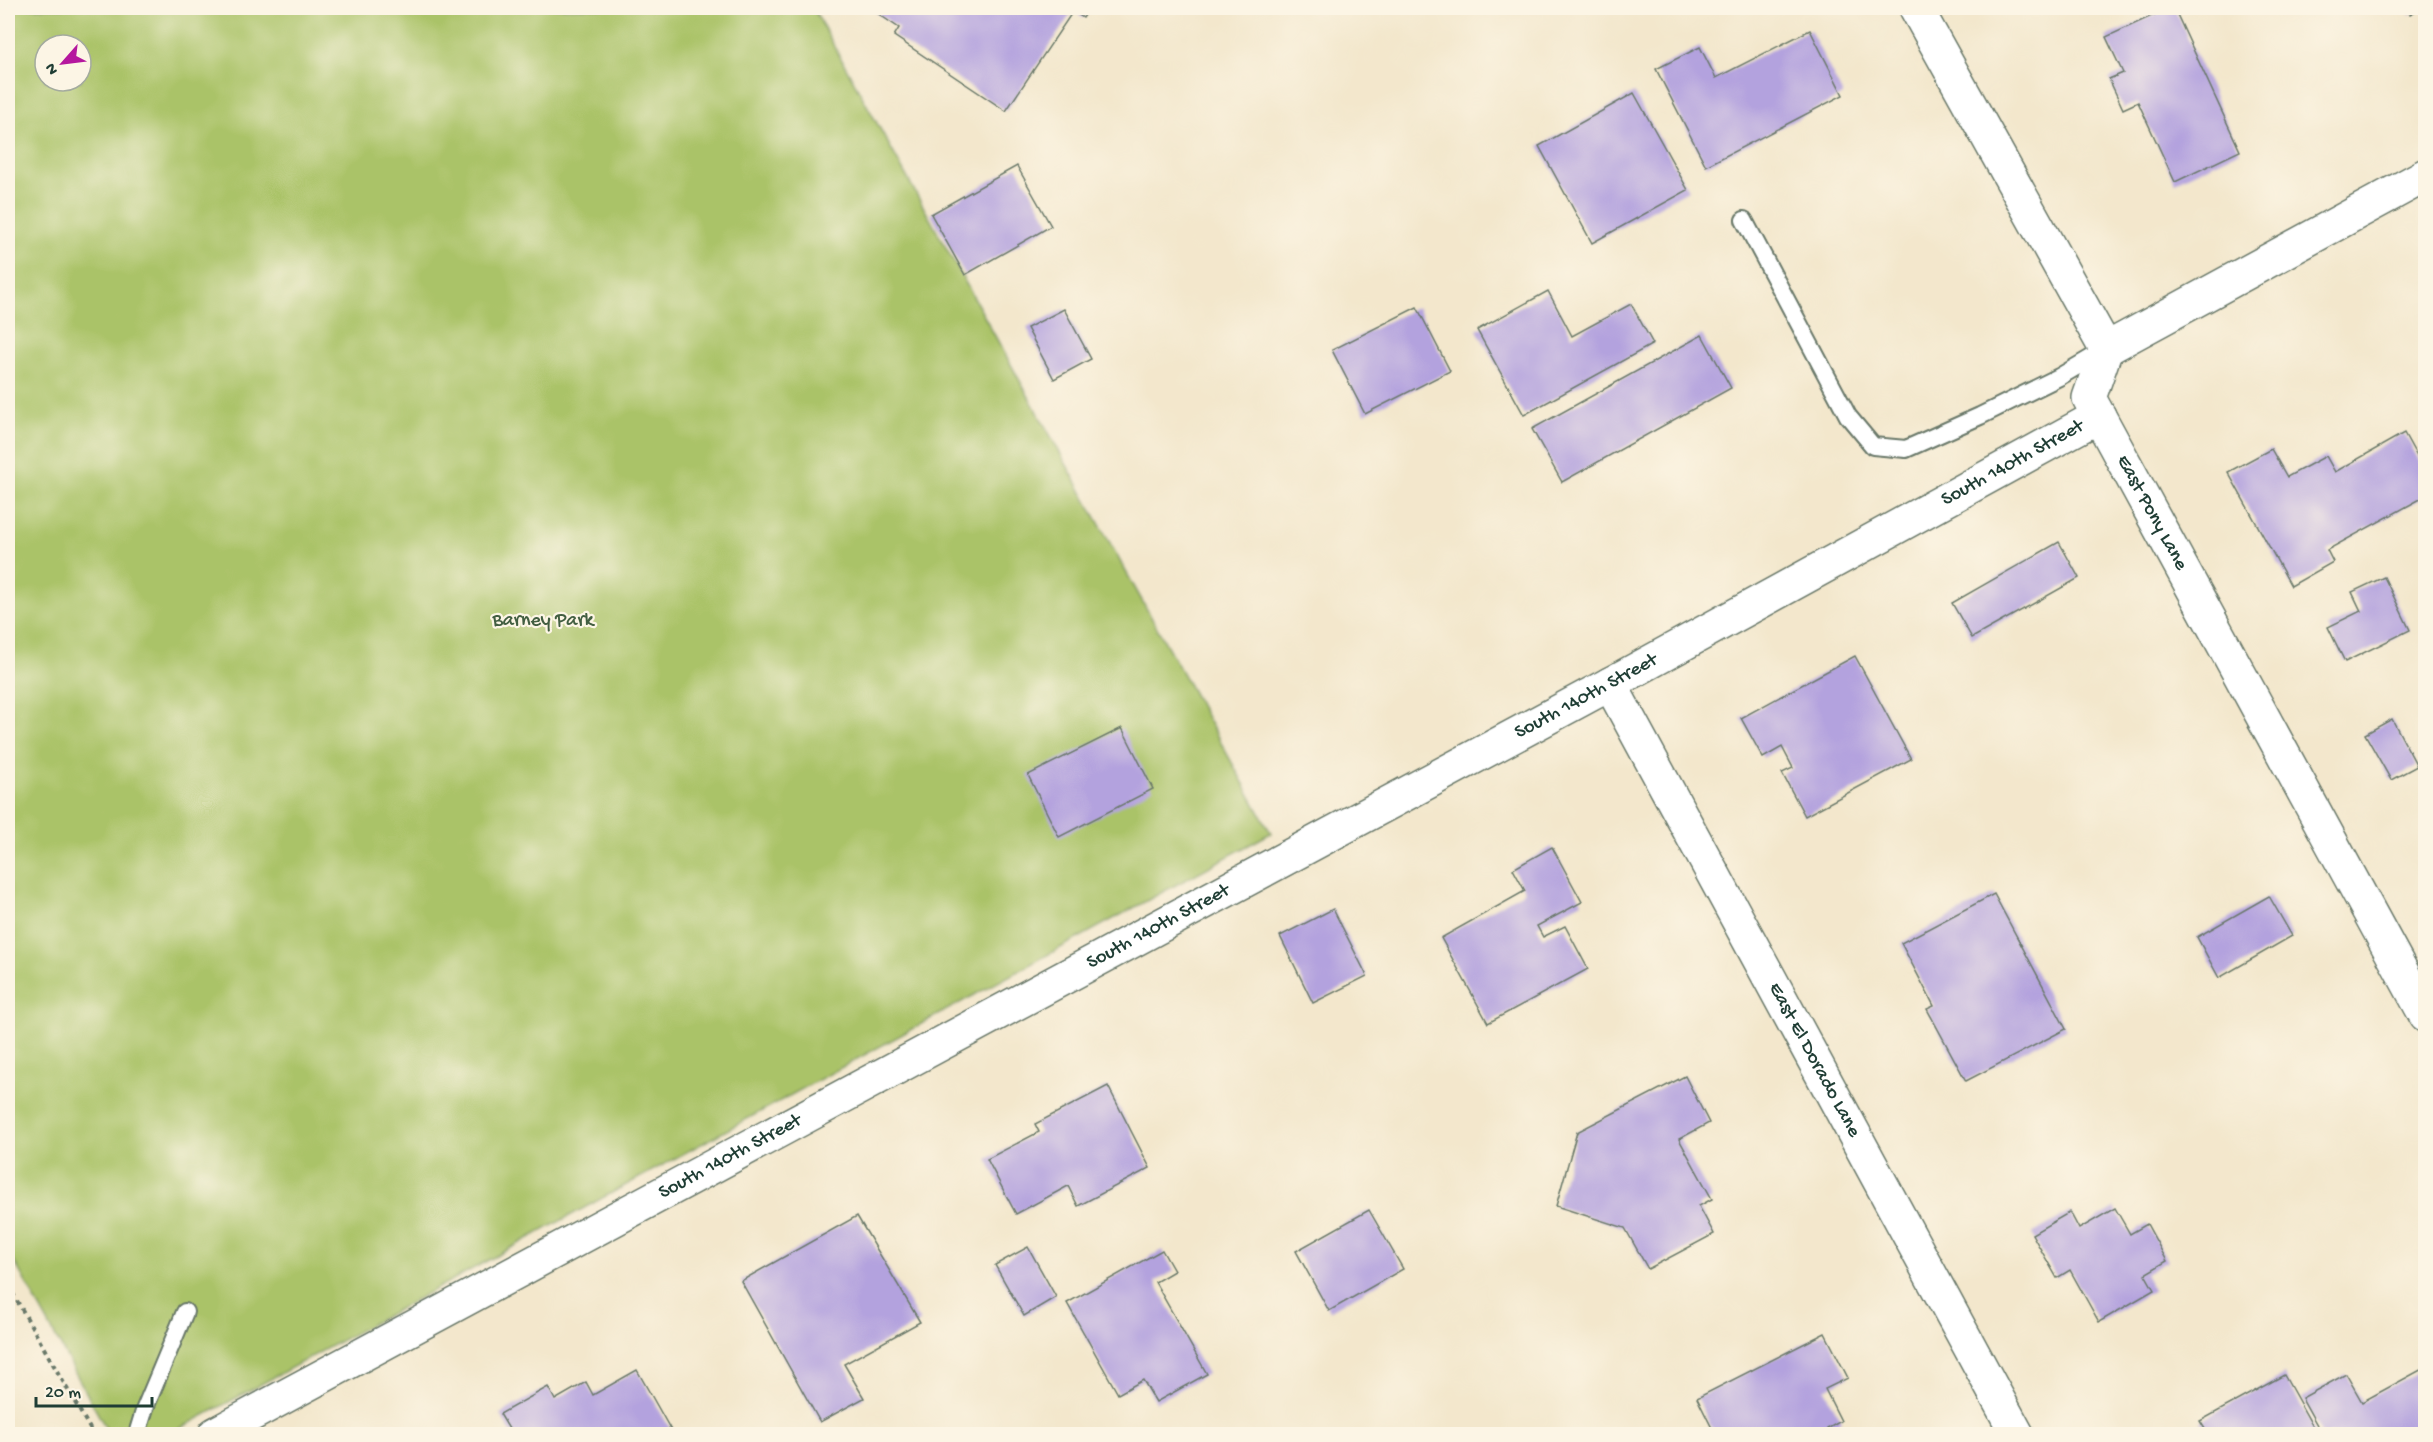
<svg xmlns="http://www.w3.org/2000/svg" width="2433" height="1442" viewBox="0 0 2433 1442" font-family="'Gochi Hand',sans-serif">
  <rect width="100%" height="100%" fill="#fcf5e5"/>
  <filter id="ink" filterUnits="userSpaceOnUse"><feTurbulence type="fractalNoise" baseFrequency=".0167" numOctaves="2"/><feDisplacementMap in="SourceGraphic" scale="12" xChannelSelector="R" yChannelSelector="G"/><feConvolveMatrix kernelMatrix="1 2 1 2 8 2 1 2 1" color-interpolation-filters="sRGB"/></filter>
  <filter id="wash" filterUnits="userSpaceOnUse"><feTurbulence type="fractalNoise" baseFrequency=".008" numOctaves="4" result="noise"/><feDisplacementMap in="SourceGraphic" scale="24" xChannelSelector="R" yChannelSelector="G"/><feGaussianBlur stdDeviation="1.35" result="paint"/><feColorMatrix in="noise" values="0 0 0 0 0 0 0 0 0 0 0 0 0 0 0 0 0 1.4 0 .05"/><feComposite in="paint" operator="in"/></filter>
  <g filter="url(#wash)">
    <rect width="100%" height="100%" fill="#f3e7cc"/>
    <path fill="#aac368" stroke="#64804e" stroke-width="1.5" fill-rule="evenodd" d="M8,8H813L1271,833L170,1434H109L8,1250ZM45,45H81V81H45Z"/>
    <g id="blocks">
      <g fill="#b3a2de">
        <polygon points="877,8 1090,8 1083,18 1073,11 1006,111 894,36 899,28 874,11"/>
        <polygon points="2169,8 2174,8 2240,151 2175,182 2138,102 2123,109 2109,79 2123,73 2106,37"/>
        <polygon points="2406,8 2422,8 2410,14"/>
        <polygon points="1810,30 1843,95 1706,166 1656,69 1700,47 1716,78"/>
        <polygon points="1634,93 1688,190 1592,243 1539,146"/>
        <polygon points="1017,166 1051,226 965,275 931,214"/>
        <polygon points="1548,291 1572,336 1631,304 1653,344 1524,415 1477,330"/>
        <polygon points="1417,307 1450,371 1365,414 1332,350"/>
        <polygon points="1064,309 1091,359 1054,379 1027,328"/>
        <polygon points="1702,335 1731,388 1562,482 1532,429"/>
        <polygon points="2404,433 2426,473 2426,496 2327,550 2333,562 2291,586 2228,472 2271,449 2287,477 2326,456 2335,472"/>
        <polygon points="2059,542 2079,578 1972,638 1952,603"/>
        <polygon points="2384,577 2410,630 2345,662 2328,627 2361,611 2352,592"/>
        <polygon points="1855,656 1911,759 1805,816 1782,773 1793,768 1782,747 1763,758 1741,718"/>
        <polygon points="2392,719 2417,766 2391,780 2365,734"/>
        <polygon points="1122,728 1153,789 1059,837 1028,775"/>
        <polygon points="1552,847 1582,902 1537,926 1543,937 1565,926 1588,969 1488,1023 1441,938 1525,891 1513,869"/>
        <polygon points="1994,894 2066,1029 1966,1081 1927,1009 1934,1006 1901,943"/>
        <polygon points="2269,896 2292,936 2219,978 2197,937"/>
        <polygon points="1333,909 1367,976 1313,1003 1280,936"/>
        <polygon points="1685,1076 1709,1123 1679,1139 1712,1199 1699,1206 1714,1234 1648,1269 1625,1228 1556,1206 1577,1132"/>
        <polygon points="1108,1086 1150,1168 1078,1206 1068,1186 1016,1214 987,1159 1039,1132 1035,1124"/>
        <polygon points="2115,1208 2130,1234 2147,1224 2167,1261 2145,1274 2154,1290 2099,1322 2070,1270 2057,1278 2032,1234 2070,1212 2079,1229"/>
        <polygon points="1369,1210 1403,1269 1329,1311 1296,1251"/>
        <polygon points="857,1216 920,1322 844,1364 864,1398 820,1422 741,1281"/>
        <polygon points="1028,1247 1056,1297 1024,1316 995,1265"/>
        <polygon points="1162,1250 1174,1271 1155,1282 1207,1374 1156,1402 1143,1380 1118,1394 1067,1303"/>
        <polygon points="1825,1333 1848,1378 1825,1389 1841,1421 1827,1429 1830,1434 1715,1434 1697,1398"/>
        <polygon points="2426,1367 2426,1434 2322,1434 2302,1398 2346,1374 2362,1402"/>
        <polygon points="637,1370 673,1434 512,1434 500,1414 548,1387 555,1400 586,1382 593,1395"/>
        <polygon points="2284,1375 2317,1434 2208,1434 2200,1421"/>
      </g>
    </g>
  </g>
  <g filter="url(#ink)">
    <use href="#blocks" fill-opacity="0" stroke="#697869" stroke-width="1.5"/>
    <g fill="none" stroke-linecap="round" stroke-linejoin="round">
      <g stroke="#697869" stroke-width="20">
        <g id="service">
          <polyline points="1744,220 1848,416 1873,446 1906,449 1980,416 2059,377 2103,351"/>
          <polyline points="137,1434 145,1408 185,1312"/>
        </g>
      </g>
      <g stroke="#697869" stroke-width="36">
        <g id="minor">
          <path id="s1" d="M1916,8L2106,349L2089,398L2426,1016"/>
          <polyline points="2106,349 2426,175"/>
          <path id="s2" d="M1610,684L2017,1434"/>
          <path id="s3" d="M215,1434L1610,684L2099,416"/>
        </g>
      </g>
      <polyline stroke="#697869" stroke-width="4" stroke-dasharray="4.5 4.5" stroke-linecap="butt" points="8,1285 93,1434"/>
      <use href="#service" stroke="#fff" stroke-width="16"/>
      <use href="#minor" stroke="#fff" stroke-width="33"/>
    </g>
  </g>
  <g text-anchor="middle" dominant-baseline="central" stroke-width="4.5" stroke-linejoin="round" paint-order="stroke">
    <g font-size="20" fill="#1f3d34" stroke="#fcf5e5">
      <text stroke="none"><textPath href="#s3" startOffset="2043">South 140th Street</textPath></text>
      <text stroke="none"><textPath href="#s1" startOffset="573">East Pony Lane</textPath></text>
      <text stroke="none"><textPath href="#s3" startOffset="1557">South 140th Street</textPath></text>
      <text stroke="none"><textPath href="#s3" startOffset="1071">South 140th Street</textPath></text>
      <text stroke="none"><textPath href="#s2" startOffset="428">East El Dorado Lane</textPath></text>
      <text stroke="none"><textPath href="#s3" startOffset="585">South 140th Street</textPath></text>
    </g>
    <g font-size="20" fill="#425e41" stroke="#fcf5e5">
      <text x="543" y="621">Barney Park</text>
    </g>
  </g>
  <rect width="2433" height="1442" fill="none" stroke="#fcf5e5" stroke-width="30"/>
  <g transform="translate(63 63) rotate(242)"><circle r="28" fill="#fcf5e5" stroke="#a4ab9e" stroke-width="1.5"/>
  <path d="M0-4.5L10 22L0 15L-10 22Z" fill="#b5179e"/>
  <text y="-9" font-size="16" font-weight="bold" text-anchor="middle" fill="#1f3d34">N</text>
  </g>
  <path d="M36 1397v9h116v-9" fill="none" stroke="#1f3d34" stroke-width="3"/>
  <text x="45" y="1397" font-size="18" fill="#1f3d34" stroke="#fcf5e5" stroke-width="4.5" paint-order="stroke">20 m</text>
</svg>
